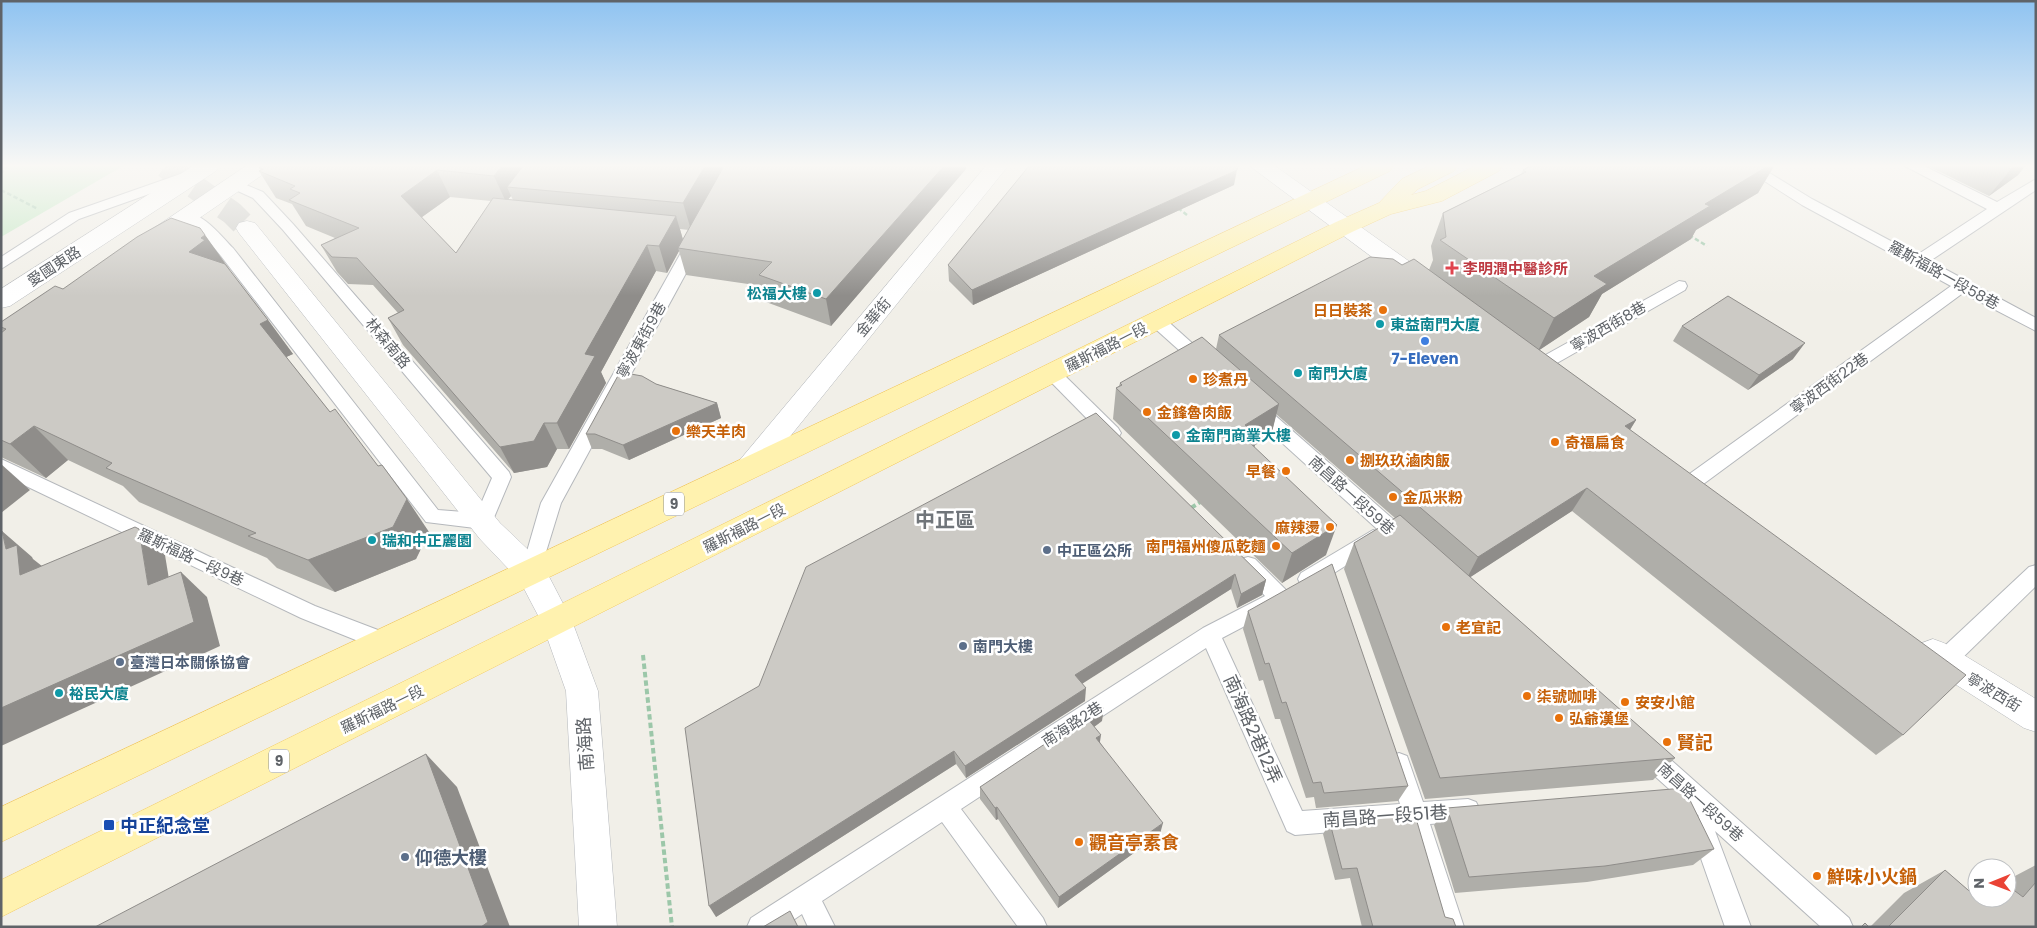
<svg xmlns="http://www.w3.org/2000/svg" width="2037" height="928" viewBox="0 0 2037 928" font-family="Poppins,'Noto Sans TC',sans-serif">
  <rect width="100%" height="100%" fill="#f1efe8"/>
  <polygon fill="#c5e8c5" points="1,166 123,166 1,237"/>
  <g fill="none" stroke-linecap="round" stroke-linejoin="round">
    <polyline stroke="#ccccc8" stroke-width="24" stroke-dasharray="24 12" stroke-linecap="butt" points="165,166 232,213 247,228"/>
    <g stroke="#b5b8bc" stroke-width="2">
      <g id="service">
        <polygon points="1741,166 1758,166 1812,199 1917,255 1987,209 1905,166 1924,166 1997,202 2036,179 2036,190 1930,261 2036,318 2036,331 1963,293 1702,485 1695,487 1688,485 1686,480 1688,475 1951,286 1802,205"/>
        <polygon points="189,171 194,172 196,175 194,178 79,219 1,269 1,257 69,213"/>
        <path d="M234,180L263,192L293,224L509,472L511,477L490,527L483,529L426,522L221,256L202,233L179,217L182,214C201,209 221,236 233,248L438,510L477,513L492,478L283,230L253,198L229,187L227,184Z"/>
        <polygon points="695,237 703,242 561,503 538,578 531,580 524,578 521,572 541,503 687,242"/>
        <polygon points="1679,281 1685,282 1687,286 1685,290 1543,371 1537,373 1531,371 1528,367 1531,363"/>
        <polygon points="1157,315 1163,317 1211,360 1214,364 1211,368 1205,370 1199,368 1151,325 1149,321 1151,317"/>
        <polygon points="1053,368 1059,370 1118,428 1121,433 1118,438 1112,440 1106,438 1047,378 1044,374 1047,370"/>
        <polygon points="1255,401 1261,403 1411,535 1414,541 1411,547 1404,549 1397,547 1249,413 1246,408 1249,403"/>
        <polygon points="1,459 315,606 391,635 394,642 391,649 383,651 301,618 1,474"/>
        <polygon points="1373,530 1380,532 1383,538 1380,544 1315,585 1308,587 1301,585 1298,579 1301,573"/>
        <polygon points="1248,557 1255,559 1287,591 1290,597 1287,603 1279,605 1277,609 1222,638 1302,811 1400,804 1387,764 1391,756 1399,753 1407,756 1423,802 1468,799 1476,802 1480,810 1476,818 1468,821 1430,824 1464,927 1438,927 1407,826 1295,835 1287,831 1206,648 961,809 1043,918 1047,927 1018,927 942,822 822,901 835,927 808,927 802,914 783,927 747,927 751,918 1203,628 1265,596 1238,565 1241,559"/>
        <polygon points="2036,565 2036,586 1952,668 1944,670 1936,668 1933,661 1936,654 2029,567"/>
        <polygon points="1645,741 1653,744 1849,918 1853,927 1821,927 1715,831 1751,927 1725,927 1690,827 1694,819 1699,816 1637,760 1634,752 1637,744"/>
      </g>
    </g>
    <g stroke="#b5b8bc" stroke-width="1">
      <g id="minor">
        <polygon points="1250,166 1275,166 1427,274 1431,280 1427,286 1419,288 1411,286"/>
        <polygon points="1933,639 1944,643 2036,699 2036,732 2024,728 1922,663 1917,653 1922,643"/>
      </g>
    </g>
    <g stroke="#b5b8bc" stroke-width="1">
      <g id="tertiary">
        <polygon points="193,166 219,166 216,171 10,306 1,308 1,289"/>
        <polygon points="246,166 271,166 268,171 157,247 149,249 141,247 138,242 141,237"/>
        <polygon points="986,166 1008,166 759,475 749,479 739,475 735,468 739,461"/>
        <polygon points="247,221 255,223 500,523 542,563 572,621 598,691 617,927 579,927 566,691 542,623 520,581 480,539 239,233 236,228 239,223"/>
      </g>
    </g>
    <g stroke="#f2c960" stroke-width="1">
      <g id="primary">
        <polygon points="1365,166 1393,166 1390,171 1,842 1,807"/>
        <polygon points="1429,166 1457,166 1454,171 1418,189 1411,195 1426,191 1475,166 1502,166 1499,171 1442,201 1391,214 1352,232 1,917 1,880 1336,222 1379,203 1402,179"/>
      </g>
    </g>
    <g stroke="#9cc7a9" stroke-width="2.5" stroke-dasharray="4.5 2.5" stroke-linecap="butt">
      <polyline points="1,174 7,166"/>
      <polyline points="1,190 38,209"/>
      <polyline points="1178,208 1187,215"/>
      <polyline points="1689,235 1707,246"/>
    </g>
    <g stroke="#9cc7a9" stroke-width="4" stroke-dasharray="5.5 3" stroke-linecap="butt">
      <polyline points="1191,508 1202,501"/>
      <polyline points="643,655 672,927"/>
    </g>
    <use href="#service" fill="#fff" fill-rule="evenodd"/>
    <use href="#minor" fill="#fff" fill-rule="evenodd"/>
    <use href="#tertiary" fill="#fff" fill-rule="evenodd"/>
    <use href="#primary" fill="#fff2af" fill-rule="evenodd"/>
  </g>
  <g fill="#afaea9" fill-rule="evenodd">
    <polygon points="1530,166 1774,166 1758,193 1696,230 1691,239 1602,294 1589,317 1539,350 1636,420 1630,430 1903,735 1876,755 1572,511 1470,577 1675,758 1653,780 1425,799 1344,569 1354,543 1395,518 1276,414 1271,436 1255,445 1254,447 1326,555 1282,583 1113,419 1116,388 1119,386 1120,383 1216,349 1219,335 1402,265 1429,270 1433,260 1431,246 1443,213 1521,174 1523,170"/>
    <polygon points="1928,166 2025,166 2018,175 1989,196"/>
    <path d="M259,168L966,169L831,326L766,302L762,286L686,275L679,251L667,273L656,271L601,372L606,383L569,449H557L547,467L514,473L403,345L388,318L398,313L373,285L348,284L337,272L321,245L335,238L306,226L292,204L276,198L259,171H261ZM511,196L513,200L508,199ZM450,197L491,201L456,253L422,217ZM680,229L689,230L683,240Z"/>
    <polygon points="1234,185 973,305 949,281 948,265"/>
    <polygon points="205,235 227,267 268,320 293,354 286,357 330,412 378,466 429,532 416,559 335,592 277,568 267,558 139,502 123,486 68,460 46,478 1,457 1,333 3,331 1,330 1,322 63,289"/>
    <polygon points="1682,326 1793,359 1748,390 1673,341"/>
    <polygon points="656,384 717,403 721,418 629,460 602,449 592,449 586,434"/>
    <polygon points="1096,413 1266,580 1262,595 1237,608 1231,589 1082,683 1085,701 966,778 956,764 716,917 759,686"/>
    <polygon points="1248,611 1408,786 1398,801 1316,808 1314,797 1306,798 1280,719 1275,719 1263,680 1259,681 1243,629"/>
    <polygon points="1102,721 1094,727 1100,742 1160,834 1058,908 998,819 996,820 980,799 980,787"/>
    <polygon points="1447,808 1714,849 1693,865 1587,882 1455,893 1434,825"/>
    <polygon points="1330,823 1445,917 1456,927 1362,927 1350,878 1335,880 1323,834"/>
    <polygon points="2036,865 2036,927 1870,927 1904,893 1945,870 1975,896 1977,894 1977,898 2007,898 2007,885 2015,876"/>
  </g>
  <g fill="#8f8d8a">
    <polygon points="502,166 533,166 507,187 511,196 506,202 494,176"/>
    <polygon points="705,166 727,166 691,230 683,203"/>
    <polygon points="944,166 966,166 966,169 831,326 826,299"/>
    <polygon points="1768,166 1774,166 1758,193 1696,230 1691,239 1602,294 1589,317 1538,351 1554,318 1594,276 1705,204"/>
    <polygon points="2015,166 2025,166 2018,175 1989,196 2011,169"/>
    <polygon points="437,170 450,197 415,222 401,196"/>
    <polygon points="1237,170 1234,185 973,305 972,290"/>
    <polygon points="676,216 684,243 678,248 679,251 667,273 659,246"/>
    <polygon points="205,235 230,270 189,252 201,238"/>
    <polygon points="647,245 656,271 601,372 606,383 569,449 557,423 585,354"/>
    <polygon points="268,320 293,354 284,358 260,324"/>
    <polygon points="1805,343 1793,359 1748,390 1759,375"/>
    <polygon points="717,403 721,418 629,460 623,445"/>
    <polygon points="1279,404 1271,436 1255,445 1249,466 1245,425"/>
    <polygon points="1636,420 1621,444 1625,426"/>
    <polygon points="544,423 557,449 547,467 514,473 500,447"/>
    <polygon points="34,426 68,460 46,478 10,444"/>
    <polygon points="1,464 30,490 1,513"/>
    <polygon points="1587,488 1572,511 1466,580 1478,557"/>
    <polygon points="407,499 429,532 416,559 335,592 308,560"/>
    <polygon points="1337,525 1326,555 1282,583 1292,553"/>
    <polygon points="139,529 165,555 174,610 148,585"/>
    <polygon points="2,531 32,557 33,559 47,570 20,575 6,549"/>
    <polygon points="181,572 207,597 220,646 1,746 1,708"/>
    <polygon points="1235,574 1231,589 1074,689 1075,675"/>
    <polygon points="1266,580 1262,595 1237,608 1241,594"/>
    <polygon points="1086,688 1085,701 966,778 965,766"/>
    <polygon points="1104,708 1102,721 1087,732 1088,719"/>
    <polygon points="1101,735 1099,748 1096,738"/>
    <polygon points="954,751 956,764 716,917 709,906"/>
    <polygon points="426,754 457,787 510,927 481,927"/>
    <polygon points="997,807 998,819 996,820 995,808"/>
    <polygon points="1163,823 1160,834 1058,908 1059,897"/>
  </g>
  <g fill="#cccac5" stroke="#8f8d8a">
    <polygon points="261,166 502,166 494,176 437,170 401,196 456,253 493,198 676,216 659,246 647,245 585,354 595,356 557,423 544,423 534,441 500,447 388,318 404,310 357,258 332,257 321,245 359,228 289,200 300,193 290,189 295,186 259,171 263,169 259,168"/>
    <polygon points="523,166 705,166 683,203 507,187"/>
    <polygon points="724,166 944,166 826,299 759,275 772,262 678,248"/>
    <polygon points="1029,166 1238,166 1237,170 972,290 948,265"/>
    <polygon points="1530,166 1768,166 1705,204 1710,206 1594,276 1607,284 1554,318 1440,240 1446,237 1443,213 1526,172 1523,170"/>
    <polygon points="2005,166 2015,166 2011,169"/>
    <polygon points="171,218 200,228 205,235 201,238 205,240 189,252 225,264 268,320 260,324 330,412 335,409 378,466 382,465 407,499 393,527 308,560 248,536 256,533 106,468 112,463 34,426 10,444 1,440 1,333 6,329 1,327 1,322 55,286 63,289 137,237"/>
    <polygon points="1370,257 1393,259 1402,265 1414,259 1636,420 1625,426 1966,675 1903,735 1587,488 1478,557 1219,335"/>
    <polygon points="1728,296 1805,343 1759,375 1682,326"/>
    <polygon points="1202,337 1279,404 1245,425 1257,435 1248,441 1337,525 1292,553 1116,388 1122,385 1120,383"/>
    <polygon points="620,372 642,376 656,384 717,403 623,445 595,434 586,434"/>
    <polygon points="1096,413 1266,580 1241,594 1235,574 1075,675 1086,688 965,766 954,751 709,906 685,728 759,686 806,567"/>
    <polygon points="1400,515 1675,758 1440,778 1354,543"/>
    <polygon points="135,527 139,529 148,585 181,572 194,622 1,708 1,531 2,531 6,549 17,545 20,575"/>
    <polygon points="1332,564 1408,786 1324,793 1321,782 1313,783 1286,702 1282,703 1269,663 1265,664 1248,611"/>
    <polygon points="1102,706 1104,708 1088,719 1101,735 1096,738 1163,823 1059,897 997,807 995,808 980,787"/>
    <polygon points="426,754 488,922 481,927 95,927"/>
    <polygon points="1684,788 1714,849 1605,866 1469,877 1447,808"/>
    <polygon points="1415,815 1445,917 1453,919 1456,927 1373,927 1357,868 1342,869 1330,823"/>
    <polygon points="1945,870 1983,903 1988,898 2007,898 2007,885 2023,897 2036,882 2036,927 1888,927"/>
    <polygon points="790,911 798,927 763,927"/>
    <polygon points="1865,923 1869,927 1861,927"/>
  </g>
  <linearGradient id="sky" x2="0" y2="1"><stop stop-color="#8fc3f1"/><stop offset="0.56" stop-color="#f9f8f5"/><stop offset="1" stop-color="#f9f8f5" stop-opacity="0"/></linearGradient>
  <rect width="2037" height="296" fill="url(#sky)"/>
  <path fill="#e0444e" stroke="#fff" stroke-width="2" d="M1449.5 260.5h5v5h5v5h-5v5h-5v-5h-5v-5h5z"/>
  <g fill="#0f9aa8" stroke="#fff" stroke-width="2">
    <circle cx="817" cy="293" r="5"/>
    <circle cx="1380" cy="324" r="5"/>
    <circle cx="1298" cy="373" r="5"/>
    <circle cx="1176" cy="435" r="5"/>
    <circle cx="372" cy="540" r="5"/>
    <circle cx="59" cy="693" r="5"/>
  </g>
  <g fill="#e8710a" stroke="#fff" stroke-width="2">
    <circle cx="1383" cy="310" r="5"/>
    <circle cx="1193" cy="379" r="5"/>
    <circle cx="1147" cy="412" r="5"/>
    <circle cx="676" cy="431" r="5"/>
    <circle cx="1555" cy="442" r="5"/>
    <circle cx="1350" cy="460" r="5"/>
    <circle cx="1286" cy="471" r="5"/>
    <circle cx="1393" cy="497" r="5"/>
    <circle cx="1330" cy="527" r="5"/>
    <circle cx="1276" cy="546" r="5"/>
    <circle cx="1446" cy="627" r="5"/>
    <circle cx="1527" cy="696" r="5"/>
    <circle cx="1625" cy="702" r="5"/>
    <circle cx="1559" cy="718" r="5"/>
    <circle cx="1667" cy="742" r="5"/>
    <circle cx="1079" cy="842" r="5"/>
    <circle cx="1817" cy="876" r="5"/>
  </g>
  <circle fill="#3f7fe0" stroke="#fff" stroke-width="2" cx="1425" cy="341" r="5"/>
  <g fill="#5c6f8a" stroke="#fff" stroke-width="2">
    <circle cx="1047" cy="550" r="5"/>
    <circle cx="963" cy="646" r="5"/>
    <circle cx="120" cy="662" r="5"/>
    <circle cx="405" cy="857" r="5"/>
  </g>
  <rect fill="#1a4fb4" stroke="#fff" stroke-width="2" x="103" y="819" width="12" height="12" rx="2.5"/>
  <g text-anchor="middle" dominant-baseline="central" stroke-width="5" stroke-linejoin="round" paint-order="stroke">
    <g fill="#fff" stroke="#8f9295" stroke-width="1">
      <rect x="664" y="492.5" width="20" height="23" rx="4"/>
      <rect x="269" y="749.5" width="20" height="23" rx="4"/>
    </g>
    <g font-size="14" font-weight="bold" fill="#5f6368">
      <text x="674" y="504">9</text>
      <text x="279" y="761">9</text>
    </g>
    <g font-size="15" fill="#5f6368" stroke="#fff">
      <text transform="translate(54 266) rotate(-33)">愛國東路</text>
      <text transform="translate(1944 275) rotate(29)">羅斯福路一段58巷</text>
      <text transform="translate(873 317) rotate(-50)">金華街</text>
      <text transform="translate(1608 326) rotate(-30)">寧波西街8巷</text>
      <text transform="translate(641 340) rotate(-61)">寧波東街9巷</text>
      <text transform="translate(388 343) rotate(50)">林森南路</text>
      <text transform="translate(1106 347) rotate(-27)">羅斯福路一段</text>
      <text transform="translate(1829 383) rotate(-36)">寧波西街22巷</text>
      <text transform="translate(1352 495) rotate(42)">南昌路一段59巷</text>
      <text transform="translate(744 528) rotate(-27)">羅斯福路一段</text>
      <text transform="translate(191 557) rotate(25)">羅斯福路一段9巷</text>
      <text transform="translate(1994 692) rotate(31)">寧波西街</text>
      <text transform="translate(382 709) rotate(-26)">羅斯福路一段</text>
      <text transform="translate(1072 724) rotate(-33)">南海路2巷</text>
      <text transform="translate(1701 802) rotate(42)">南昌路一段59巷</text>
    </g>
    <g font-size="15" font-weight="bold" fill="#be3a42" stroke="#fff" text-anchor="start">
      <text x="1463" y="268">李明潤中醫診所</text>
    </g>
    <g font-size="15" font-weight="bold" fill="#0d838f" stroke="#fff" text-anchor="start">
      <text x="807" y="293" text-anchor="end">松福大樓</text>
      <text x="1390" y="324">東益南門大廈</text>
      <text x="1308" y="373">南門大廈</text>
      <text x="1186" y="435">金南門商業大樓</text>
      <text x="382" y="540">瑞和中正麗園</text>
      <text x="69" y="693">裕民大廈</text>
    </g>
    <g font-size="15" font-weight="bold" fill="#c56008" stroke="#fff" text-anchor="start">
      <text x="1373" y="310" text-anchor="end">日日裝茶</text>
      <text x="1203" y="379">珍煮丹</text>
      <text x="1157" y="412">金鋒魯肉飯</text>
      <text x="686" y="431">樂天羊肉</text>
      <text x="1565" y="442">奇福扁食</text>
      <text x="1360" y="460">捌玖玖滷肉飯</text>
      <text x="1276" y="471" text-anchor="end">早餐</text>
      <text x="1403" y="497">金瓜米粉</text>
      <text x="1320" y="527" text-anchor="end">麻辣燙</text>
      <text x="1266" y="546" text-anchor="end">南門福州傻瓜乾麵</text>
      <text x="1456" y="627">老宜記</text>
      <text x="1537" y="696">柒號咖啡</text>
      <text x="1635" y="702">安安小館</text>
      <text x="1569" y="718">弘爺漢堡</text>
    </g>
    <g font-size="15" font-weight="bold" fill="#366cbe" stroke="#fff">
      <text x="1425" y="358">7-Eleven</text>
    </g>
    <g font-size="15" font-weight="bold" fill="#4e5e75" stroke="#fff" text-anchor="start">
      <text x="1057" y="550">中正區公所</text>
      <text x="973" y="646">南門大樓</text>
      <text x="130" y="662">臺灣日本關係協會</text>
    </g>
    <g font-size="18" fill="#5f6368" stroke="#fff">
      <text transform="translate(1253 729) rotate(66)">南海路2巷12弄</text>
      <text transform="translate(585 744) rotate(-94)">南海路</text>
      <text transform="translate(1385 816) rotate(-4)">南昌路一段51巷</text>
    </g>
    <g font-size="18" font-weight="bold" fill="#c56008" stroke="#fff" text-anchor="start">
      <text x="1677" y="742">賢記</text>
      <text x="1089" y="842">觀音亭素食</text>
      <text x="1827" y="876">鮮味小火鍋</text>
    </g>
    <g font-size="18" font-weight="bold" fill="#164399" stroke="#fff" text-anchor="start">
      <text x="120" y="825">中正紀念堂</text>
    </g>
    <g font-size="18" font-weight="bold" fill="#4e5e75" stroke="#fff" text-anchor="start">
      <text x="415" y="857">仰德大樓</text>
    </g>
    <g font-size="20" font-weight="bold" fill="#70757a" stroke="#fff">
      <text x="945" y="520">中正區</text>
    </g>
  </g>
  <rect width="2037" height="928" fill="none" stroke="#5f6368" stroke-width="5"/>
  <g transform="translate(1992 883) rotate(269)"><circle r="24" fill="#ffffff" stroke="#bfc1c3"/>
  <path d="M0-4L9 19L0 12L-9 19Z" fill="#ea4335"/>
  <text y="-8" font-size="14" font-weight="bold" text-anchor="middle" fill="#5f6368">N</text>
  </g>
</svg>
